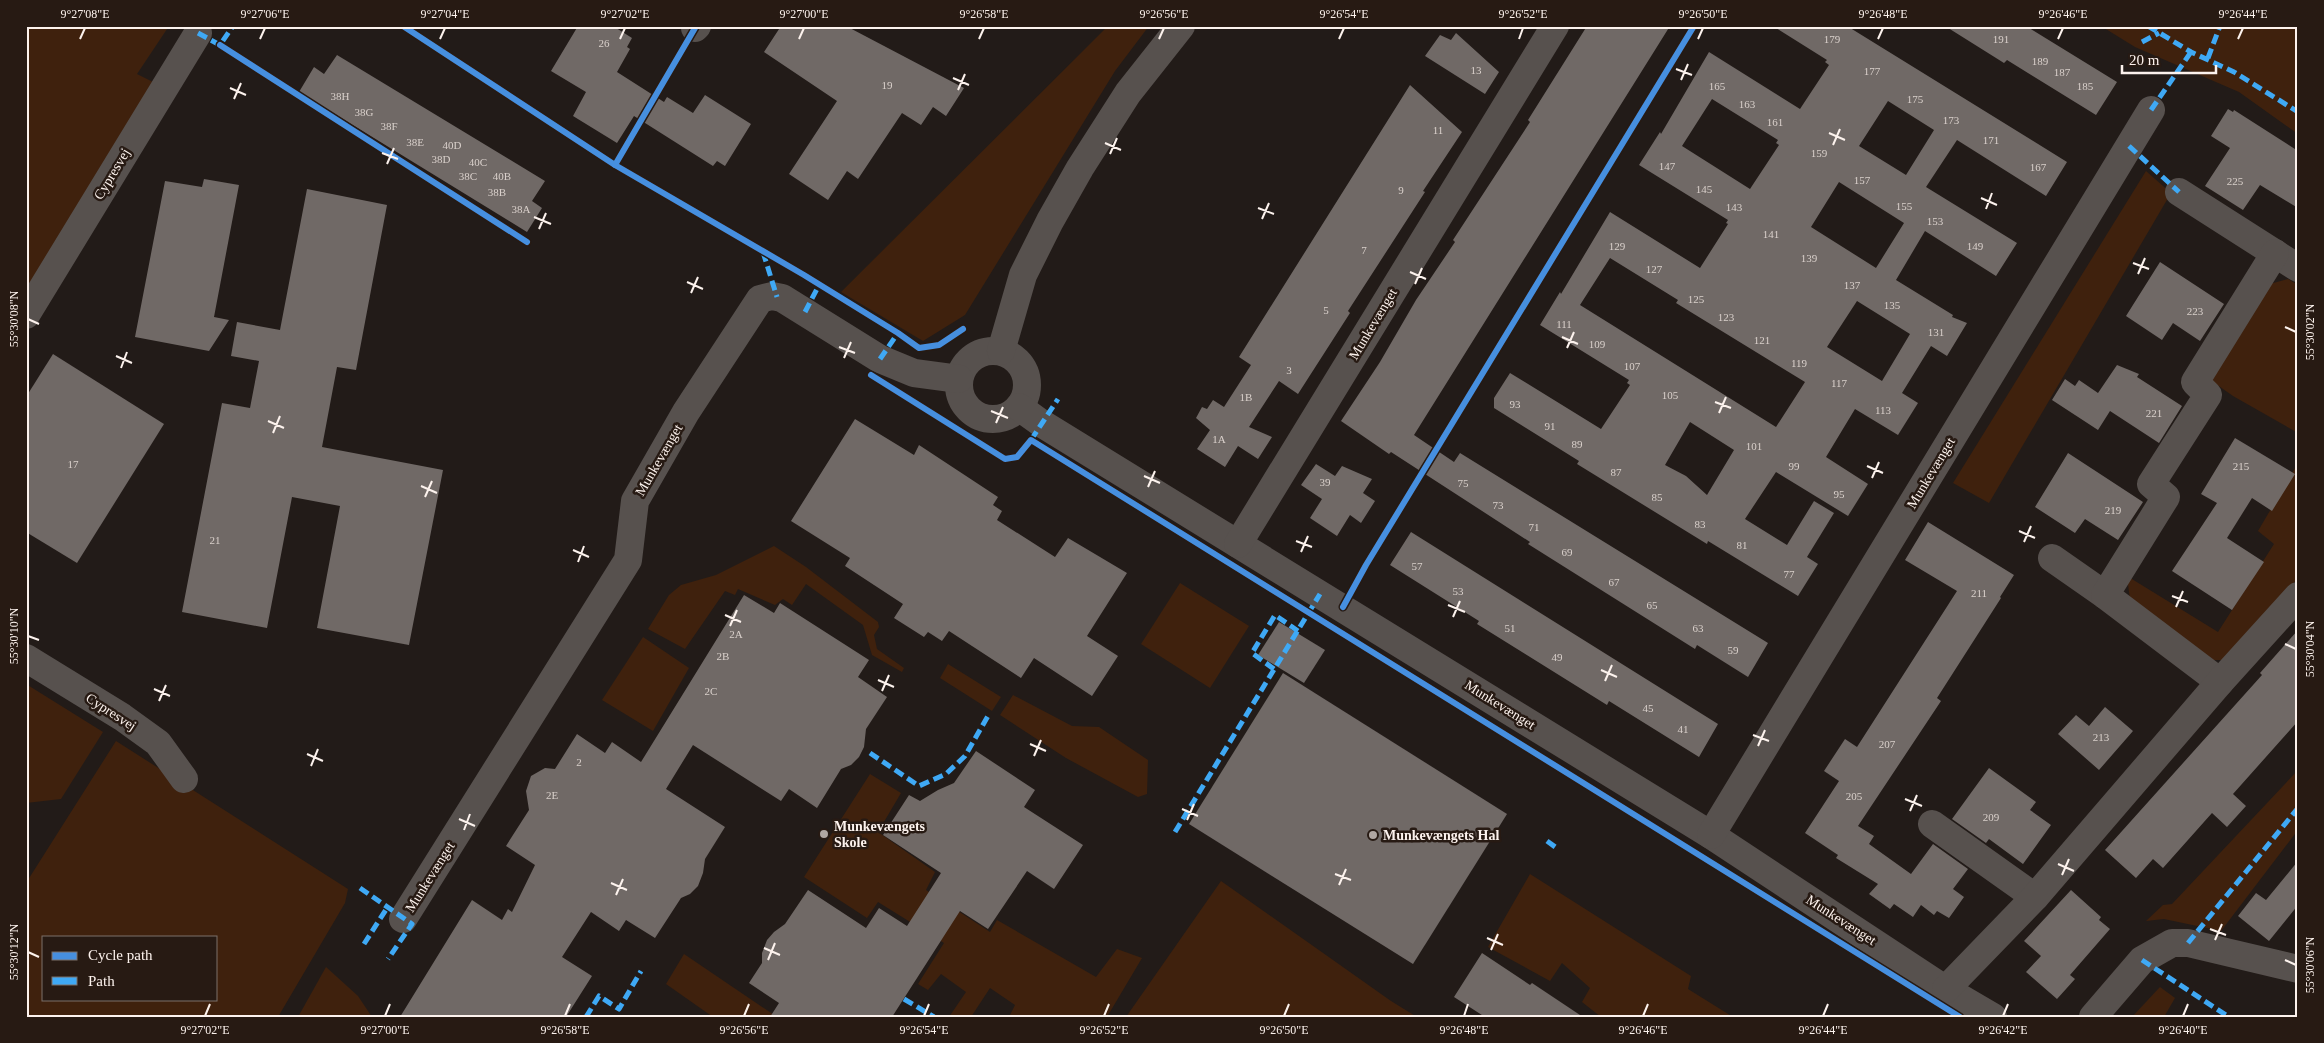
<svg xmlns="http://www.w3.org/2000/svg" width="2324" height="1043" viewBox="0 0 2324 1043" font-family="'Times New Roman',serif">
  <rect width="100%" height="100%" fill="#221b18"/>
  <g fill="#3f210d" fill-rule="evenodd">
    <polygon points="26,26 169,26 137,74 157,84 26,306"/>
    <polygon points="1108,26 1149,26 1115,71 965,315 923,341 841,292"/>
    <polygon points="2101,26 2298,26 2298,134 2239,92 2135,47"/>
    <polygon points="2146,171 2171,193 1989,503 1953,483"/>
    <polygon points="2288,279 2298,285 2298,433 2233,396 2206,377 2266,285"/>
    <polygon points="2298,463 2298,578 2225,660 2213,660 2130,600 2127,576 2218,632 2274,544 2258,531"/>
    <polygon points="774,546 806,567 878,622 879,627 874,635 877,649 904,668 902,672 872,655 863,625 806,584 792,605 783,599 775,605 738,589 735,595 725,591 685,649 648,629 669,595 681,585 716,575"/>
    <polygon points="1180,583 1249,626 1210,688 1141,644"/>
    <polygon points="643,637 689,668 653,731 602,700"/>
    <polygon points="948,664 1001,697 992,711 940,678"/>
    <polygon points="26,684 103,732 61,799 26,803"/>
    <polygon points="1013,695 1072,726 1099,727 1148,760 1147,794 1138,797 1066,758 1000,715"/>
    <path d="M116,741L348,889L345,903L278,1017H26V883ZM44,937H216V999H44Z"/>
    <polygon points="2298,770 2298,830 2221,931 2164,919 2146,921 2163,905 2172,904"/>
    <polygon points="870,774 901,793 878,832 935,872 926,890 990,932 997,920 1096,977 1117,949 1142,958 1107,1017 1009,1017 1015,1005 990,988 971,1017 949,1017 966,992 941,974 928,990 918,984 944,943 878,902 867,918 804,877"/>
    <polygon points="1530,874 1691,976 1688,989 1733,1017 1601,1017 1582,1002 1590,988 1562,963 1550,981 1488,947"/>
    <polygon points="1221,881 1391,1001 1417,1017 1126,1017"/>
    <polygon points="684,954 777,1017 713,1017 666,984"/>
    <polygon points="326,967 358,996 372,1017 298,1017"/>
    <polygon points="2160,987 2175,998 2164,1017 2132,1017"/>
  </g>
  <g fill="#706966" fill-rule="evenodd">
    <polygon points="578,26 613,26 632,38 627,47 630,49 617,72 664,102 667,97 693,113 705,95 751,124 725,166 717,161 713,166 634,116 617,143 573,116 586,92 551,71"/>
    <polygon points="781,26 846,26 964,88 946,116 933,107 921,125 902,113 858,179 847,171 828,200 789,174 837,101 764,52"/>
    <polygon points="1587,26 1670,26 1414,435 1454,462 1460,453 1768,643 1748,677 1697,645 1695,649 1528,544 1530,542 1391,452 1389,454 1341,421 1380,362 1416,300 1455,242 1453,240 1530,122 1528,120"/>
    <path d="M1773,26H1847L2067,162L2046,196L1957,140L1926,187L2017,243L1996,276L1925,231L1896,280L1953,315L1952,317L1967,323L1947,356L1931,346L1902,393L1918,403L1898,435L1855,409L1826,457L1868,484L1848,516L1776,472L1745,519L1787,545L1814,501L1834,513L1807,557L1818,564L1798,596L1708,541L1707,544L1577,464L1579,461L1494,408V398L1510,373L1601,429L1630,385L1627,383L1629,380L1540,325L1560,292L1561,294L1610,212L1700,268L1728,224L1726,223L1728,220L1639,165L1660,132L1661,134L1709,52L1800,109L1829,65L1825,62L1827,60ZM1712,99L1778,140L1776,143L1779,145L1750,189L1682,146ZM1888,101L1934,130L1906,175L1859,146ZM1839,182L1904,223L1876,268L1811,227ZM1610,258L1678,300L1676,303L1805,382L1776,427L1580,305ZM1857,301L1910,334L1882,381L1827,347ZM1690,422L1734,450L1707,495L1686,476L1665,465Z"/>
    <polygon points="1945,26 2026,26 2117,82 2096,115 2007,60 2004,63"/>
    <polygon points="1456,33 1499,72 1485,94 1425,56 1440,35 1451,40"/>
    <polygon points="337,55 545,181 532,201 542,208 527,232 299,92 314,67 324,74"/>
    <polygon points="1410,85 1462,132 1423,191 1425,192 1348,311 1350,313 1298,394 1279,381 1249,427 1272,437 1258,459 1238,446 1225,467 1197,449 1210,430 1196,418 1202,407 1207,409 1213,400 1224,407 1251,365 1239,357"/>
    <polygon points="2228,109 2233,112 2234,110 2298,151 2298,208 2260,185 2243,210 2205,186 2230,148 2211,136"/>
    <polygon points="204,179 239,185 214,317 229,320 209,351 135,337 165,181 202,187"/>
    <polygon points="307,189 387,205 356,370 337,367 322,447 443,470 409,645 317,628 340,506 292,497 267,628 182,612 222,403 250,408 259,361 231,356 237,322 280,330"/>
    <polygon points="2160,262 2224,304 2200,341 2173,323 2162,340 2126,316"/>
    <polygon points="53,354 164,424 77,563 26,532 26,397"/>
    <polygon points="2117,365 2139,374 2137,377 2182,406 2159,443 2110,411 2098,430 2052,400 2065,379 2075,386 2079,380 2098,393"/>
    <polygon points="855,419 914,455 919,445 998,497 993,505 1002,511 997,520 1055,557 1068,538 1127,573 1087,636 1118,656 1092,696 1034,658 1021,678 949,631 942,641 928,632 924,637 894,618 903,604 845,566 850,558 791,521"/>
    <polygon points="2235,438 2295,474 2272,511 2252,498 2227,538 2264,562 2232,610 2172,571 2217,503 2201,494"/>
    <polygon points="2068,453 2143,502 2118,540 2085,519 2075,533 2035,507"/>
    <polygon points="1316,464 1335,476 1342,466 1372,479 1363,493 1375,501 1361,523 1350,515 1337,536 1310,518 1322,499 1301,485"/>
    <polygon points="1928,522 2014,575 2000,597 2001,598 1937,698 1941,701 1858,826 1874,836 1869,844 1911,874 1933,844 1968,869 1953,889 1964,897 1949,918 1937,911 1934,915 1921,905 1913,917 1894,904 1890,909 1869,894 1878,884 1836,858 1838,855 1805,833 1839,781 1824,771 1845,739 1857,747 1957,591 1905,560"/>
    <polygon points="1411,532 1718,724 1699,757 1609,701 1607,705 1477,624 1479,621 1390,565"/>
    <polygon points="744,595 774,613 780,603 869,660 858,677 887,697 866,729 864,747 859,757 851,765 841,769 817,808 789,789 781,801 693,745 666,789 725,827 705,859 703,873 698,886 690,894 681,898 655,938 626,920 619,931 591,912 562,957 592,976 566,1017 400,1017 472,900 502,920 508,909 512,912 535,865 506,846 529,810 526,791 531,776 545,768 555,769 577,734 605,753 612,742 641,762"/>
    <polygon points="1279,622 1325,650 1304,683 1258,655"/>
    <polygon points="2298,630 2298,721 2233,794 2246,806 2227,827 2212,813 2163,868 2153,859 2136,878 2105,850 2262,675 2260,673"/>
    <polygon points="1283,673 1507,814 1413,964 1189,824"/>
    <polygon points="2105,707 2133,731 2099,770 2058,734 2076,715 2089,726"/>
    <polygon points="976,751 1035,790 1024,807 1083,845 1054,889 1027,871 988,929 960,911 892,1017 770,1017 779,1003 749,983 762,963 762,953 767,940 774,932 785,924 808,890 866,928 879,908 907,926 941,873 883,835 909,795 920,801 938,790 954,783"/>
    <polygon points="1989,768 2036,802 2030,810 2051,825 2023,864 1989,839 1986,843 1952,819"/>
    <polygon points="2298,861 2298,905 2269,941 2238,916 2256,893 2266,900"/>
    <polygon points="2071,890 2101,917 2099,920 2110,929 2070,975 2075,979 2057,999 2026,972 2041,956 2024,941"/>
    <polygon points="1482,953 1530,985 1532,983 1583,1017 1485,1017 1454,997"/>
  </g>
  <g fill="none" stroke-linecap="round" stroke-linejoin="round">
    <g stroke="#57514e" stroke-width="28">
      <polyline points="695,28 697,26"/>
      <polyline points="2179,192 2298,268"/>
      <polyline points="26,315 198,33"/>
      <circle cx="993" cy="385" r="34"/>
      <polyline points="1001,351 1023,275 1050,221 1080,168 1128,93 1181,26"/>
      <polyline points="1019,407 1041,423 1711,835 1940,986 1993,1017"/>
      <polyline points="1238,544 1555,26"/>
      <polyline points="2052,558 2105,595"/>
      <polyline points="26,658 122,717 158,743 184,779"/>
      <polyline points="2220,682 2105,595 2166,497 2151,484 2208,395 2195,382 2275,253"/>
      <polyline points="1932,824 2035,897"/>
      <polyline points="1711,835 2151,110"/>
      <polyline points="403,919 628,560 635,501 686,412 760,299 772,296 782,298 880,359 914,373 959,379"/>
      <polyline points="1946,989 2035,897 2220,682 2298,596"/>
      <polyline points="2093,1017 2142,960 2172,943 2188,943 2298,969"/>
    </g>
    <g stroke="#3fa9f5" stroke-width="5" stroke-dasharray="10 5" stroke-linecap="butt">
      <polyline points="2148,26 2191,52 2234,72 2298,112"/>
      <polyline points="198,33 220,45 233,26"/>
      <polyline points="2142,42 2159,33"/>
      <polyline points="2208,58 2220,26"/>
      <polyline points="2151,110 2191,52"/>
      <polyline points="2129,146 2179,192"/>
      <polyline points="763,252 777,297"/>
      <polyline points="805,312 819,285"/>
      <polyline points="880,359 898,333"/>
      <polyline points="1031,440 1058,399"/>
      <polyline points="1274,669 1252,653 1275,615 1298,631"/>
      <polyline points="870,753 919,786 946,774 965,756 988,716"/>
      <polyline points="1175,832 1320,594"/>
      <polyline points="1547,841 1558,849"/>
      <polyline points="360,888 412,924 388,959"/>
      <polyline points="2188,943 2298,808"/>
      <polyline points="364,944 387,908"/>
      <polyline points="2142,960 2229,1017"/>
      <polyline points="904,999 934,1017"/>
      <polyline points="586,1017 599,996 619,1009 641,971"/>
    </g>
    <g stroke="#271a13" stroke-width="9">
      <g id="cycleway">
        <polyline points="403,26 615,165 804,275 898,333 919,348 939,345 963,329"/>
        <polyline points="220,45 527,242"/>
        <polyline points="615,165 695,28"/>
        <polyline points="871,375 1005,459 1017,457 1031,440 1960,1017"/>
        <polyline points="1343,607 1366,565 1694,26"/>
      </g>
    </g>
    <use href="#cycleway" stroke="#468fdf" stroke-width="6"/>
  </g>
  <path fill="none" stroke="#fcf2ed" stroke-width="2" d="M80,39L85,28M260,39L265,28M440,39L445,28M620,39L625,28M799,39L804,28M979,39L984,28M1159,39L1164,28M1339,39L1344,28M1519,39L1523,28M1698,39L1703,28M1878,39L1883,28M2058,39L2063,28M2238,39L2243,28M1676,69L1692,75M953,78L969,85M1681,80L1688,64M230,88L246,95M958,90L965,74M234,99L241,83M1829,133L1845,140M1105,143L1121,150M1833,145L1840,129M382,153L398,159M1110,154L1117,138M387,164L394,148M1981,198L1997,205M1258,208L1274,214M1986,209L1992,193M534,217L551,224M1262,219L1269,203M539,229L546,213M2133,263L2149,269M1410,272L1426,279M2138,274L2145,258M687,282L703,289M1415,284L1422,268M691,293L698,277M28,319L39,324M2285,327L2296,332M1562,337L1578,344M839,347L855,353M1567,348L1574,332M116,356L132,363M844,358L851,342M121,368L127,352M1715,402L1731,408M991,411L1008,418M1719,413L1726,397M268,421L284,428M996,423L1003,407M273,433L280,416M1867,466L1883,473M1144,476L1160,483M1872,478L1879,462M421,486L437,493M1148,487L1155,471M425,497L432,481M2019,531L2035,538M1296,541L1312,547M2024,542L2031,526M573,550L589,557M1301,552L1308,536M578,562L584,546M2172,596L2188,602M1448,605L1465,612M2176,607L2183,591M725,615L741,622M1453,617L1460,601M730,626L737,610M28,636L39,640M2285,644L2296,649M1601,670L1617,677M878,680L894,687M1605,681L1612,665M154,689L170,696M882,691L889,675M159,701L166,685M1753,735L1769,741M1030,744L1046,751M1758,746L1765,730M307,754L323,761M1034,756L1041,740M311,766L318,749M1905,799L1922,806M1182,809L1198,816M1910,811L1917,795M459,819L475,826M1187,820L1194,804M464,830L470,814M2058,864L2074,871M1335,874L1351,880M2062,875L2069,859M611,883L627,890M1339,885L1346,869M616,895L623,879M2210,929L2226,935M1487,938L1503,945M2215,940L2222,924M764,948L780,955M1491,950L1498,934M28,952L39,957M768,960L775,943M2285,960L2296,965M205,1016L210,1004M385,1016L390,1004M565,1016L570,1004M744,1016L749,1004M924,1016L929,1004M1104,1016L1109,1004M1284,1016L1289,1004M1464,1016L1468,1004M1643,1016L1648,1004M1823,1016L1828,1004M2003,1016L2008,1004M2183,1016L2188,1004"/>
  <g fill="#b0a7a2" stroke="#271a13" stroke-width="2">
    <circle cx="824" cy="834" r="5"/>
    <circle cx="1373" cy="835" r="5"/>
  </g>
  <g text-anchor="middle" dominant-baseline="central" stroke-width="5" stroke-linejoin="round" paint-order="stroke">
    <g font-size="11" fill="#d9d0cb">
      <text x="1832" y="39">179</text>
      <text x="2001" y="39">191</text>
      <text x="604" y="43">26</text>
      <text x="2040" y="61">189</text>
      <text x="1476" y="70">13</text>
      <text x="1872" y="71">177</text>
      <text x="2062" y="72">187</text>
      <text x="887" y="85">19</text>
      <text x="1717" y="86">165</text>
      <text x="2085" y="86">185</text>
      <text x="340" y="96">38H</text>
      <text x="1915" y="99">175</text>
      <text x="1747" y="104">163</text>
      <text x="364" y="112">38G</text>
      <text x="1951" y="120">173</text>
      <text x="1775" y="122">161</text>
      <text x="389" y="126">38F</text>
      <text x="1438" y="130">11</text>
      <text x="1991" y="140">171</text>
      <text x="415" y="142">38E</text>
      <text x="452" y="145">40D</text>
      <text x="1819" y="153">159</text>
      <text x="441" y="159">38D</text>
      <text x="478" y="162">40C</text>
      <text x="1667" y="166">147</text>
      <text x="2038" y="167">167</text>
      <text x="468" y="176">38C</text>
      <text x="502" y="176">40B</text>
      <text x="1862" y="180">157</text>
      <text x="2235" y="181">225</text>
      <text x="1704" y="189">145</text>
      <text x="1401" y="190">9</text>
      <text x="497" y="192">38B</text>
      <text x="1904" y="206">155</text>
      <text x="1734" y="207">143</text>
      <text x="521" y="209">38A</text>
      <text x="1935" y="221">153</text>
      <text x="1771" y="234">141</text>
      <text x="1617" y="246">129</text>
      <text x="1975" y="246">149</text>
      <text x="1364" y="250">7</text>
      <text x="1809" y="258">139</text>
      <text x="1654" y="269">127</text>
      <text x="1852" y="285">137</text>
      <text x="1696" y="299">125</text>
      <text x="1892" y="305">135</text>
      <text x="1326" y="310">5</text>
      <text x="2195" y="311">223</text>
      <text x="1726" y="317">123</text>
      <text x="1564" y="324">111</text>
      <text x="1936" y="332">131</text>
      <text x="1762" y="340">121</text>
      <text x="1597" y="344">109</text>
      <text x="1799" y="363">119</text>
      <text x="1632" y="366">107</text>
      <text x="1289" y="370">3</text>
      <text x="1839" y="383">117</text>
      <text x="1670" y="395">105</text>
      <text x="1246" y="397">1B</text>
      <text x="1515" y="404">93</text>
      <text x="1883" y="410">113</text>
      <text x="2154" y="413">221</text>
      <text x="1550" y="426">91</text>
      <text x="1219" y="439">1A</text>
      <text x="1577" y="444">89</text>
      <text x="1754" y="446">101</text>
      <text x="73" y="464">17</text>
      <text x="1794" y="466">99</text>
      <text x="2241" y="466">215</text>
      <text x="1616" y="472">87</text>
      <text x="1325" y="482">39</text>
      <text x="1463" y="483">75</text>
      <text x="1839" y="494">95</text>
      <text x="1657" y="497">85</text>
      <text x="1498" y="505">73</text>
      <text x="2113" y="510">219</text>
      <text x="1700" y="524">83</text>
      <text x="1534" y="527">71</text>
      <text x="215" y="540">21</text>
      <text x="1742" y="545">81</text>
      <text x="1567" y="552">69</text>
      <text x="1417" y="566">57</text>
      <text x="1789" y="574">77</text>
      <text x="1614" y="582">67</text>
      <text x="1458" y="591">53</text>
      <text x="1979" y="593">211</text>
      <text x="1652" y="605">65</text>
      <text x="1510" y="628">51</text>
      <text x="1698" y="628">63</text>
      <text x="736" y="634">2A</text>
      <text x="1733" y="650">59</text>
      <text x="723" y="656">2B</text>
      <text x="1557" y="657">49</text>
      <text x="711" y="691">2C</text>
      <text x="1648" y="708">45</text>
      <text x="1683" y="729">41</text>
      <text x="2101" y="737">213</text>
      <text x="1887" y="744">207</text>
      <text x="579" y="762">2</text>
      <text x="552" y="795">2E</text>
      <text x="1854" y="796">205</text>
      <text x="1991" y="817">209</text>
    </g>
    <g font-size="14" fill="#fcf2ed" stroke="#271a13">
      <text transform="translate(112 174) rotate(-59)">Cypresvej</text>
      <text transform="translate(1373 324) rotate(-59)">Munkevænget</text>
      <text transform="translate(659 460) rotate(-60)">Munkevænget</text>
      <text transform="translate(1931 473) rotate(-59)">Munkevænget</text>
      <text transform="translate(1500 705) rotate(32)">Munkevænget</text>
      <text transform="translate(111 712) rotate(33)">Cypresvej</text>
      <text transform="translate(430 877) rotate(-58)">Munkevænget</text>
      <text transform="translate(1841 920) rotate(33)">Munkevænget</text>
    </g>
    <g font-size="14" font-weight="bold" fill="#fcf2ed" stroke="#271a13" text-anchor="start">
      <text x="834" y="826">Munkevængets<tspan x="834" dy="16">Skole</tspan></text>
      <text x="1383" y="835">Munkevængets Hal</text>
    </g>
  </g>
  <rect width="2324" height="1043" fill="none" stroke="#271a13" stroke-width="55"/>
  <rect x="42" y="936" width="175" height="65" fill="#271a13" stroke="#7c706a"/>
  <rect x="52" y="952" width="25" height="8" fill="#468fdf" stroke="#7c706a"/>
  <text x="88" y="960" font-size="15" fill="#fcf2ed">Cycle path</text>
  <rect x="52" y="977" width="25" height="8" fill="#3fa9f5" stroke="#7c706a"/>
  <text x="88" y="986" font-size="15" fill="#fcf2ed">Path</text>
  <path d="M2122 65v8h94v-8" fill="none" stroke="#fcf2ed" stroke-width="2.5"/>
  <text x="2129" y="65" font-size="15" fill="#fcf2ed" stroke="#271a13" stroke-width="4" paint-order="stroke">20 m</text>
  <rect x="28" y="28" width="2268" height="988" fill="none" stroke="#fcf2ed" stroke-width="2"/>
  <g font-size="12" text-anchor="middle" fill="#fcf2ed">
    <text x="85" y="18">9°27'08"E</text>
    <text x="265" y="18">9°27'06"E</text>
    <text x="445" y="18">9°27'04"E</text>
    <text x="625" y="18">9°27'02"E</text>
    <text x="804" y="18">9°27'00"E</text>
    <text x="984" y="18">9°26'58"E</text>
    <text x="1164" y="18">9°26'56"E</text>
    <text x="1344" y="18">9°26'54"E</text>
    <text x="1523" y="18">9°26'52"E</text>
    <text x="1703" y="18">9°26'50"E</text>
    <text x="1883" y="18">9°26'48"E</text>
    <text x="2063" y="18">9°26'46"E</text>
    <text x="2243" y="18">9°26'44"E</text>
    <text transform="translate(14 319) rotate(-90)" y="4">55°30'08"N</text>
    <text transform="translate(2310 332) rotate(-90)" y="4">55°30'02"N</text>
    <text transform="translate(14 636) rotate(-90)" y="4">55°30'10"N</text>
    <text transform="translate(2310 649) rotate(-90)" y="4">55°30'04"N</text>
    <text transform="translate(14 952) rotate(-90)" y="4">55°30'12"N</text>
    <text transform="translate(2310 965) rotate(-90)" y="4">55°30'06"N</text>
    <text x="205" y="1034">9°27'02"E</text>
    <text x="385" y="1034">9°27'00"E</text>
    <text x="565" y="1034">9°26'58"E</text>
    <text x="744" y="1034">9°26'56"E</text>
    <text x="924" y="1034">9°26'54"E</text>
    <text x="1104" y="1034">9°26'52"E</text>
    <text x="1284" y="1034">9°26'50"E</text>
    <text x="1464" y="1034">9°26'48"E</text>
    <text x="1643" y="1034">9°26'46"E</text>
    <text x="1823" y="1034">9°26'44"E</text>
    <text x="2003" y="1034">9°26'42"E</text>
    <text x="2183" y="1034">9°26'40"E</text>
  </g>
</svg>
